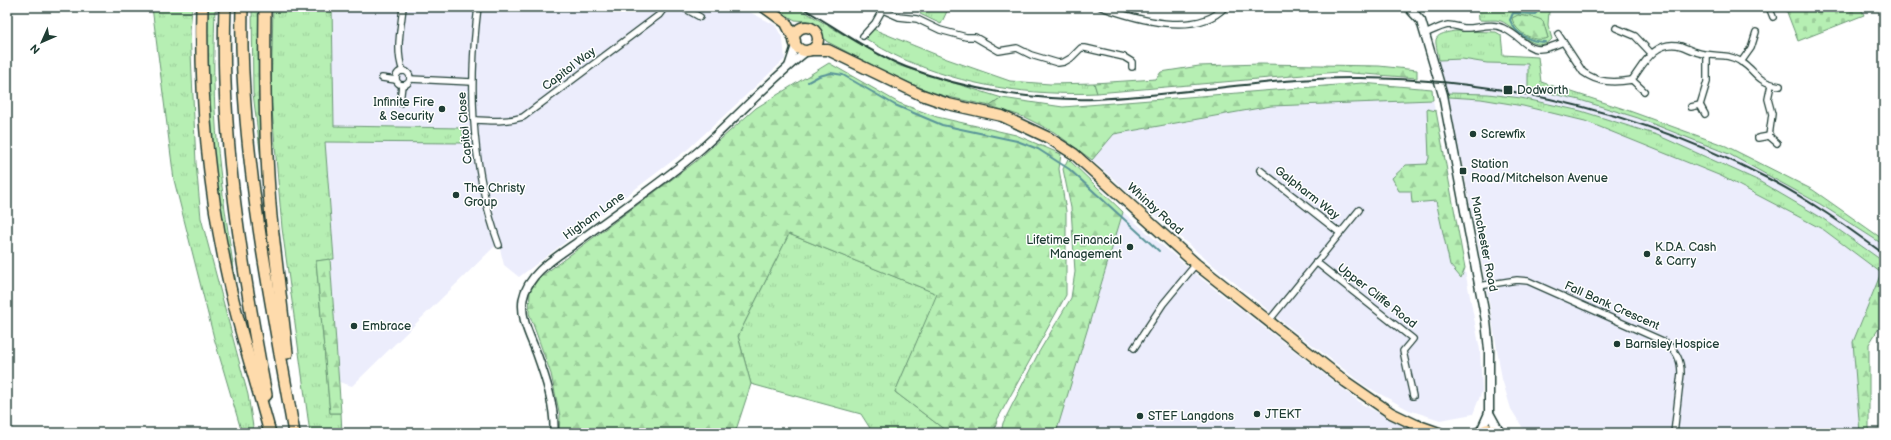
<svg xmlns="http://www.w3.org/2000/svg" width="1891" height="440" viewBox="0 0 1891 440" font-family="'Balsamiq Sans',sans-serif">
  <defs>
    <pattern id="grass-tufts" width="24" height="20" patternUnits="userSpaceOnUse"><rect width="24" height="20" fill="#b6efb3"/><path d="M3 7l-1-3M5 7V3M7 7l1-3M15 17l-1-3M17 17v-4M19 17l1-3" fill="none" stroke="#9cce9b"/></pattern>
    <pattern id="forest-firs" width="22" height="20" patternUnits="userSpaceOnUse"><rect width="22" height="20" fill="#b6efb3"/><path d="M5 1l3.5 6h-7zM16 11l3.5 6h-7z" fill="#9cce9b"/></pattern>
    <pattern id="cemetery-stones" width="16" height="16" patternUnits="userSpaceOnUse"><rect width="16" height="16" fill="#b6efb3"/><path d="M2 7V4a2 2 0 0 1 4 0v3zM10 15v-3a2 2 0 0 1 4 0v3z" fill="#9cce9b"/></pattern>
  </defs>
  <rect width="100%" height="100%" fill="#fff"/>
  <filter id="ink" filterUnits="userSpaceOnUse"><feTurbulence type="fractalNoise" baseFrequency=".025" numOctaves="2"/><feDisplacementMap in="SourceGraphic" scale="8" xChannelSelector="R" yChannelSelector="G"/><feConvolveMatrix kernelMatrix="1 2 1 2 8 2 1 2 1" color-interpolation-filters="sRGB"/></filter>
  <g filter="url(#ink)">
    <g fill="#ecedfc">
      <polygon points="332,7 740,7 775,25 783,39 785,59 688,149 519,277 504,265 499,245 494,247 352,386 339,382 330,259 334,259 325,142 463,143 463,128 334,126"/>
      <polygon points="1462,59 1487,63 1529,64 1528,88 1580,100 1638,118 1729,154 1820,204 1878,241 1884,245 1884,262 1822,218 1757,180 1657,135 1581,111 1521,98 1488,94 1448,93 1438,60"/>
      <polygon points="1449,97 1481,99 1523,106 1585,121 1721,176 1824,230 1881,273 1853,342 1860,433 1526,433 1511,409 1502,379 1486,284"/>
      <polygon points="1433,100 1480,350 1482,391 1473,414 1440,420 1409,410 1364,385 1274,315 1202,256 1092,160 1114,134 1271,106"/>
      <polygon points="1123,212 1203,280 1362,404 1415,433 1056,433"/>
    </g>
    <g fill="url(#grass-tufts)" stroke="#6a9674" fill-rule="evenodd">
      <polygon points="152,7 192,7 190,31 196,163 201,218 248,395 254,433 242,433 214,338 174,180"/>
      <path d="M206,7H215C214,41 213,76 215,110C218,168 227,226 236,283L234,284L225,242L210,139Z"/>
      <polygon points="252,7 260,7 267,208 253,93"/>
      <polygon points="273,7 332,7 334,126 463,128 463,143 325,142 334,259 316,261 330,413 341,413 342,433 310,433 282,228 271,98"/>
      <polygon points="772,7 797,7 856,42 900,66 1002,98 990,106 935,94 889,74 826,41 818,28 807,21 795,20"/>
      <polygon points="922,7 949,7 941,24 920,14"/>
      <path d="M1478,8L1549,11L1548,25L1552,39C1537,57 1514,26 1501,21C1495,19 1486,21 1479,20ZM1518,15L1543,21L1548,38Z"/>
      <path d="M873,29L947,59L1010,81L1050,84L1094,83L1097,93C1030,96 964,86 903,59C889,53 876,45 863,37Z"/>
      <path d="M1455,31L1496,32L1501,35L1503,55L1538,57L1541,82L1624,109L1726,146L1813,190L1884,240V245L1820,204L1729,154L1638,118L1580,100L1528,88V64L1487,63L1462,59L1439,60C1436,40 1429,35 1455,31Z"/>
      <polygon points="1448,93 1488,94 1521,98 1581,111 1657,135 1757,180 1822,218 1884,262 1884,275 1824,230 1721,176 1585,121 1523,106 1481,99 1449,97"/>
      <polygon points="789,234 938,294 895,392 949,433 873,433 861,414 751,384 738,336"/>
    </g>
    <g fill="url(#forest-firs)" stroke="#6a9674">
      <path d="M1518,15C1527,17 1535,16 1543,21L1548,38C1535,43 1515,33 1512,18Z"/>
      <polygon points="829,63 899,103 937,117 1016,135 1061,154 1059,169 1066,211 1066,295 997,420 994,433 949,433 895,392 937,294 789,234 738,336 751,384 735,433 559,433 560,416 551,374 529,313 530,291 539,278 695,162 756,108"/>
      <polygon points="1260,64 1379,66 1417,70 1417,78 1338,72 1097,93 1094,83 1156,79 1161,72 1199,66"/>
      <polygon points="1362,83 1432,89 1433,100 1271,106 1114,134 1092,160 1054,132 1024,117 990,106 1002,98 1063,107"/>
      <polygon points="1427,109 1436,111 1465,268 1461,278 1450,265 1436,201 1412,203 1411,191 1399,191 1392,178 1406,165 1427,164 1429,158"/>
      <polygon points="1068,159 1123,212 1056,433 1001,433 1003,423 1039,352 1071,298 1075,272 1071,208 1063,169"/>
      <polygon points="330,259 341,413 330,413 316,261"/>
      <polygon points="1881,273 1884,275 1884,320 1869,344 1869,433 1860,433 1853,342"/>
    </g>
    <polygon fill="url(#cemetery-stones)" stroke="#6a9674" points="1785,7 1860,7 1864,15 1798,41"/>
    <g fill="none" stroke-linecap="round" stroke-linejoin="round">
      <g stroke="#599498" stroke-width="2">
        <path d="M1537,12L1535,14L1513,13L1510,20C1515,34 1531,42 1545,42"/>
        <polyline points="808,82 819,76 831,73 843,75 895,105 942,125 1017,141 1038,149 1069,169 1159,251"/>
      </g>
      <g stroke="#1f3d34" stroke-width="8">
        <g id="minor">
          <path d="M478,7C468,87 471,168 499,245"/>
          <polyline points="682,7 700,17"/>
          <path d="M1101,7C1135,19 1196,38 1225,7"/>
          <polyline points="1769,7 1773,17"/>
          <polyline points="883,10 899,17 917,19 940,30 966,37 975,37 999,51 1017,48 1031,55 1058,63 1064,62 1071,58 1081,48 1085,48 1124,57 1132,62 1132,67"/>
          <polyline points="1616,28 1635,36 1651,53"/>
          <path d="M1425,34C1432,31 1441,26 1448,25C1454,25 1458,27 1464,28C1476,29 1491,22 1503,28C1530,41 1526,59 1563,42"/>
          <path d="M1558,34L1583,72C1598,83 1614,83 1632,80L1644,91"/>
          <polyline points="863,36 875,23 884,7"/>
          <polyline points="1741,62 1751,48 1756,32"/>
          <circle cx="403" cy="78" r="7"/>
          <path d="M403,71C395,51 401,28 403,7"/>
          <polyline points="382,78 396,80"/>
          <polyline points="410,79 472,82"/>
          <path d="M1632,80C1644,63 1656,39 1681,46C1689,49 1696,53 1704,54C1719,57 1725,53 1740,61C1757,71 1755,82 1780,86"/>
          <polyline points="400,103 402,85"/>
          <polyline points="1700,105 1707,82 1707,55"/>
          <polyline points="1691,107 1700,105 1705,114"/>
          <path d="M474,120C491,121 507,122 523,117L659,15L665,7"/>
          <polyline points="1769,136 1772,114 1768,99 1771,85"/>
          <polyline points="1758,138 1769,136 1777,143"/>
          <polyline points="1260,170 1340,233"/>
          <polyline points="1316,262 1413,339 1403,351 1413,396"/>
          <path d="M1479,286L1517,280L1528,281L1665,342C1676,350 1681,359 1681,373L1674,433"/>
          <polyline points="1268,322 1359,210"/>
          <polyline points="1134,348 1163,304 1196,264"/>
        </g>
      </g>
      <g stroke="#1f3d34" stroke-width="10">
        <g id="tertiary">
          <polyline points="789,65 796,44"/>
          <path d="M554,433C555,406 546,379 537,354C530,336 520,318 523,299C528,272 560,255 580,240C620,210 663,182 701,149C737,117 769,81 807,51"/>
        </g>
      </g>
      <g stroke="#1f3d34" stroke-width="11">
        <g id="secondary">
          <polyline points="1410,7 1410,9 1421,21 1443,95 1486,321 1489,350 1489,413 1481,431"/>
          <polyline points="1489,413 1500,433"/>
        </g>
      </g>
      <g stroke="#1f3d34" stroke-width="13">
        <g id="trunk">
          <polyline points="764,7 786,23 795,41"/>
          <circle cx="806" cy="39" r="12"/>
          <polyline points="810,50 828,50 919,94 948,104 1002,116 1049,138 1074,154 1196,264 1346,382 1391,413 1416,425 1439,433"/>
          <polyline points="1478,433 1488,429 1499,433"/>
        </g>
      </g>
      <g stroke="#1f3d34" stroke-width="14">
        <g id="motorway">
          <path d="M202,7C200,101 209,195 230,287C241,336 257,384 270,433"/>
          <path d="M225,7C220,139 242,266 266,395"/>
          <path d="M242,7C241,44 243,82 246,119C255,225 276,329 294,433"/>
          <path d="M265,7C264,77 265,147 271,217C276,263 282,308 287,353"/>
        </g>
      </g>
      <use href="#minor" stroke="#fff" stroke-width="5.5"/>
      <use href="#tertiary" stroke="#fff" stroke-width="7"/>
      <use href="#secondary" stroke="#fff" stroke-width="8"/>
      <use href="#trunk" stroke="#fedbac" stroke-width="10"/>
      <use href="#motorway" stroke="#fedbac" stroke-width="11"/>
      <path stroke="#1f3d34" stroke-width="2" d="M801,7C835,27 869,52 906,67C966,90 1033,101 1097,99C1185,95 1272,77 1360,78C1503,79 1642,113 1769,179C1810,200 1847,227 1884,254"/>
    </g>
  </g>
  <g fill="#1f3d34" stroke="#fff" stroke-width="1.5">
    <rect x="1503" y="85" width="10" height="10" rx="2"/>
    <circle cx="442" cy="109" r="4"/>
    <circle cx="1473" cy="134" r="4"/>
    <rect x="1459" y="167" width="8" height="8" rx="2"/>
    <circle cx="456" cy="195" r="4"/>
    <circle cx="1130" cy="247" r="4"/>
    <circle cx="1647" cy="254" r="4"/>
    <circle cx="354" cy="326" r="4"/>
    <circle cx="1617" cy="344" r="4"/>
    <circle cx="1257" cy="414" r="4"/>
    <circle cx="1140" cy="416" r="4"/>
  </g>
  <g text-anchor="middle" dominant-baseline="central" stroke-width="3" stroke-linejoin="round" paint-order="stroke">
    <g font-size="12" fill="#1f3d34" stroke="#fff">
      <text transform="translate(569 69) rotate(-37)">Capitol Way</text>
      <text transform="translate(465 128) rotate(-95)">Capitol Close</text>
      <text transform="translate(1307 193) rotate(38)">Galpharm Way</text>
      <text transform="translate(1155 209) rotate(42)">Whinby Road</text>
      <text transform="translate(594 216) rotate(-36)">Higham Lane</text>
      <text transform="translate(1484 244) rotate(79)">Manchester Road</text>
      <text transform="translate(1377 296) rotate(38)">Upper Cliffe Road</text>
      <text transform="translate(1612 306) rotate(24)">Fall Bank Crescent</text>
    </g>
    <g font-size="12" fill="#1f3d34" stroke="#fff" text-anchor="start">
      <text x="1517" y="90">Dodworth</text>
      <text x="434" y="102" text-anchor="end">Infinite Fire<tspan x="434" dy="14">&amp; Security</tspan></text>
      <text x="1481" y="134">Screwfix</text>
      <text x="1471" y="164">Station<tspan x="1471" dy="14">Road/Mitchelson Avenue</tspan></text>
      <text x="464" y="188">The Christy<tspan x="464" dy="14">Group</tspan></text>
      <text x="1122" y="240" text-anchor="end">Lifetime Financial<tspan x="1122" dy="14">Management</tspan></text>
      <text x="1655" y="247">K.D.A. Cash<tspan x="1655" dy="14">&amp; Carry</tspan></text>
      <text x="362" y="326">Embrace</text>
      <text x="1625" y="344">Barnsley Hospice</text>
      <text x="1265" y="414">JTEKT</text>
      <text x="1148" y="416">STEF Langdons</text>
    </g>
  </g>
  <rect width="1891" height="440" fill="none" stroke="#fff" stroke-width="24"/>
  <rect x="12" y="12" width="1867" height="416" fill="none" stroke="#1f3d34" stroke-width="1.5" filter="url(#ink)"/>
  <g transform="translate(42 42) rotate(225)" stroke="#ffffff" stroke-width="3" paint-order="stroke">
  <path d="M0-3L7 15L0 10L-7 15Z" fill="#1f3d34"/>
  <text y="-6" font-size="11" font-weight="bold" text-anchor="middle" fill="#1f3d34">N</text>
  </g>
</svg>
